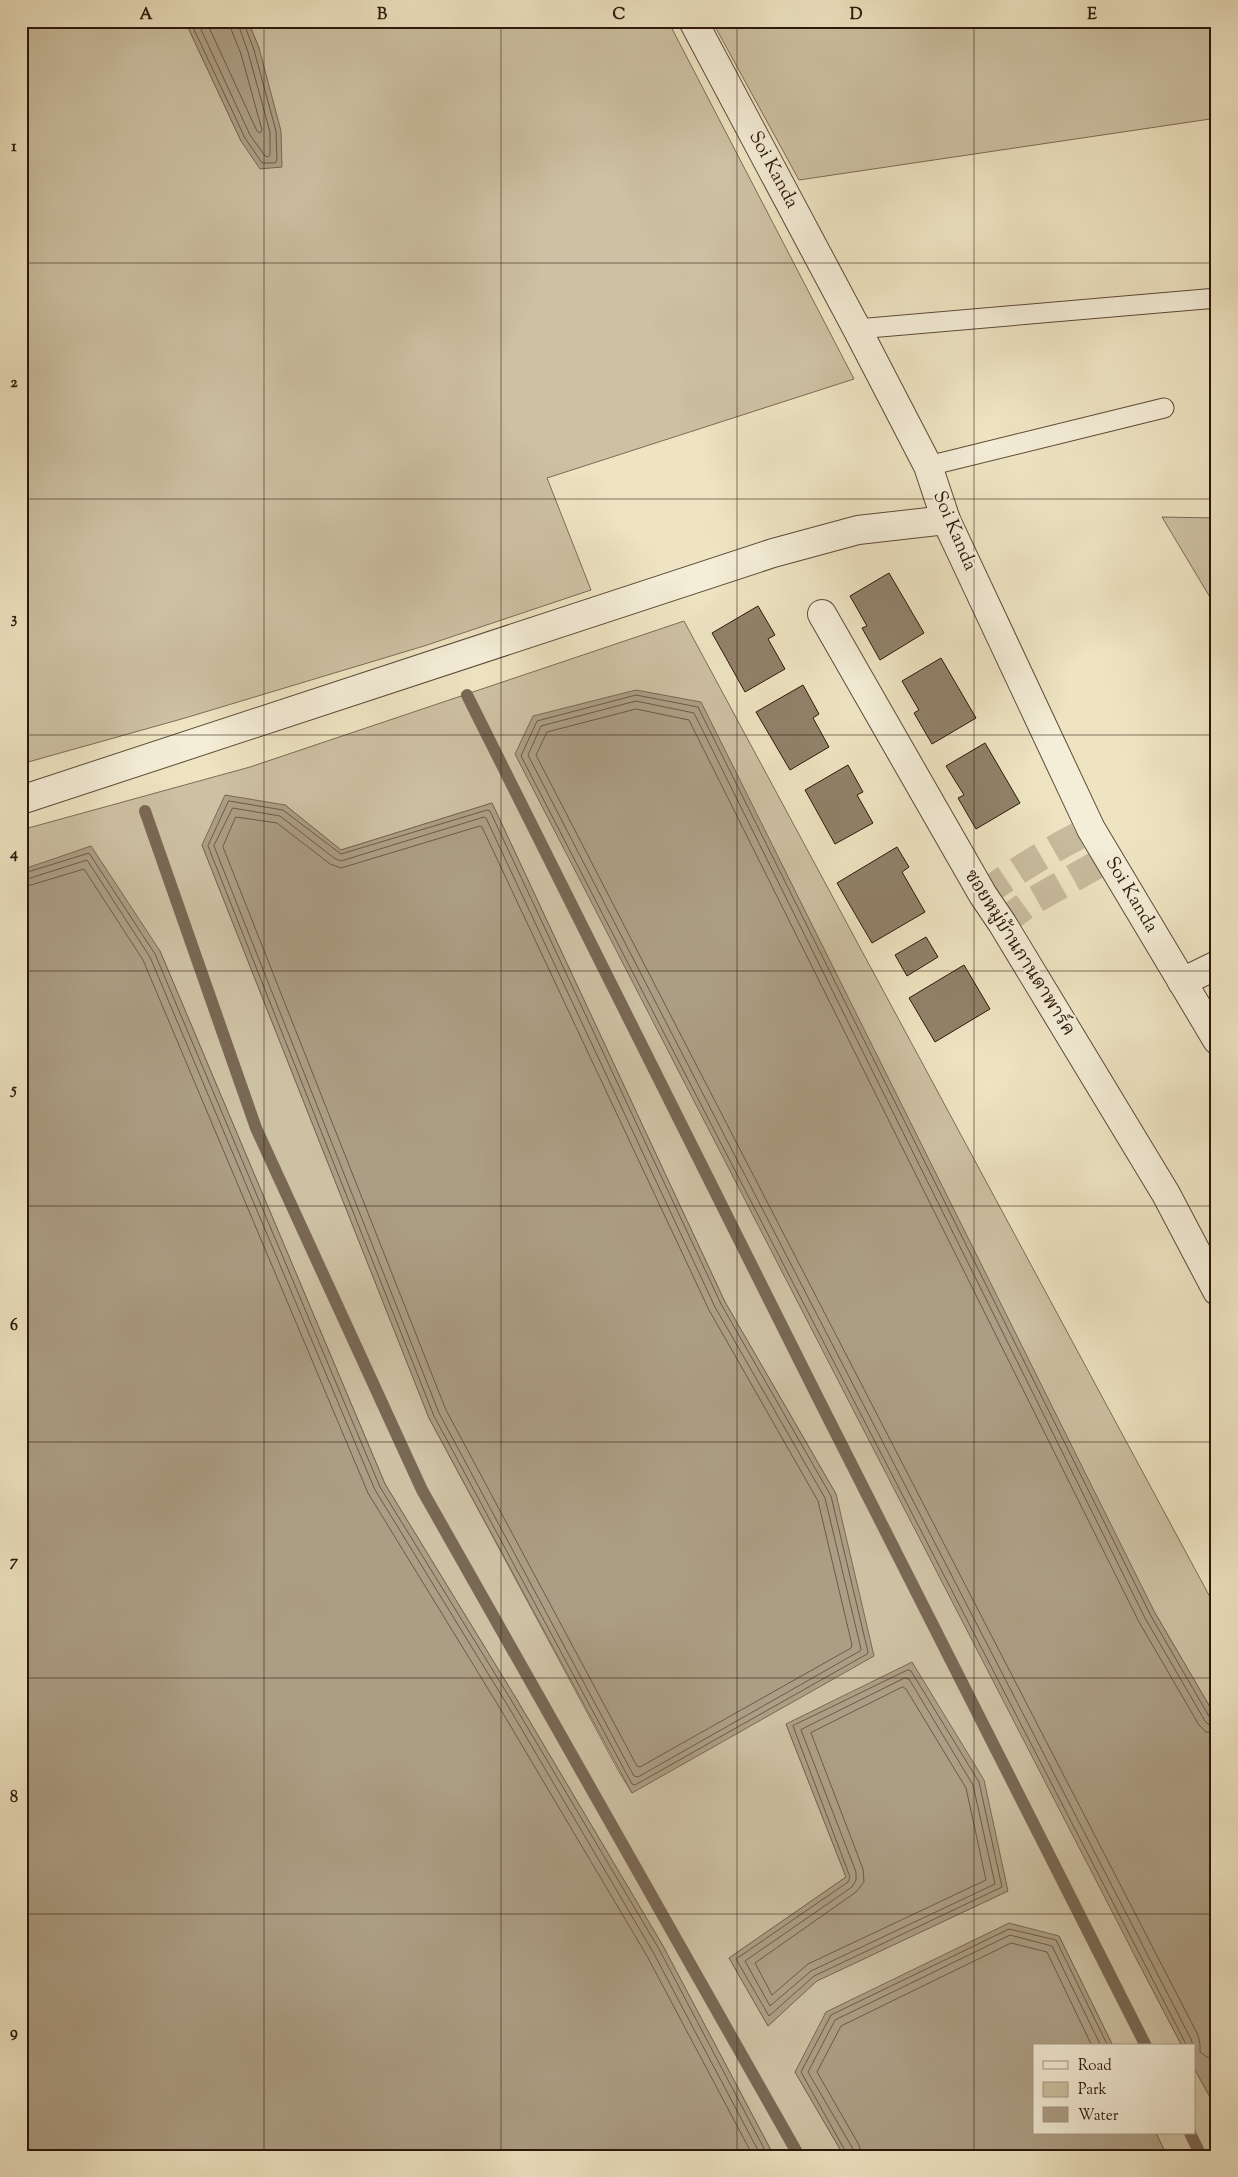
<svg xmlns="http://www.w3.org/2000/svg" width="1238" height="2177" viewBox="0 0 1238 2177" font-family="'Sorts Mill Goudy','Noto Serif Thai',serif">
  <rect width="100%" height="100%" fill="#eee4c2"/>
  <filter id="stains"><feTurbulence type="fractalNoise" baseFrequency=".004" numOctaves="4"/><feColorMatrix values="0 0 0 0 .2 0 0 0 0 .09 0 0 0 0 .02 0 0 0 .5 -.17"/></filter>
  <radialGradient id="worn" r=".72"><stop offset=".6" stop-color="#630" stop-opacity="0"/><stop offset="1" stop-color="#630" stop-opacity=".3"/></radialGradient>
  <g fill="#cdc1a3" stroke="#7c6c57" fill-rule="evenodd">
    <polygon points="21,21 185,21 241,141 259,48 248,21 668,21 854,379 547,478 591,590 424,646 185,718 21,764"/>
    <polygon points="712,21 1217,21 1217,118 799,180"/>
    <polygon points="1162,517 1217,518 1217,609"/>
    <path d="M684,621L1217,1610V1719L1155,1613L1136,1958L1182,2046H1113L1059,1936L795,2072L844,2156H774L663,1946L517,1700L385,1484L160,951L21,870V830L250,767ZM492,803L725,1302L836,1494L632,1793L618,1770L429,1418L202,845L285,805L341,850ZM786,1724L1008,1891L816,1981L768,2026L729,1958L846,1877Z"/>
    <polygon points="1194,2068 1217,2110 1217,2156 1167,2156 1156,2133 1194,2133"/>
  </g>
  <g fill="#ac9e84" stroke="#796854">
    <polygon points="185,21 248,21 259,48 281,131 282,167 260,169 241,141"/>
    <polygon points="636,690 701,702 1155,1613 1217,1719 1217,2110 1194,2068 1194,2046 1182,2046 1136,1958 515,754 533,716"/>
    <polygon points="225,795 285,805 341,850 492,803 725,1302 836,1494 874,1656 632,1793 429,1418 202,845"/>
    <polygon points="91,846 160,951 385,1484 517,1700 663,1946 774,2156 23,2156 21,2151 21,870"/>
    <polygon points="912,1662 984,1780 1008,1891 817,1981 768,2026 729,1958 846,1877 786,1724"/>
    <polygon points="1009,1923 1059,1936 1113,2046 1034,2046 1034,2133 1156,2133 1167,2156 844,2156 795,2072 826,2012"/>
  </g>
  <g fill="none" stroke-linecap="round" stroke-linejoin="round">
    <g stroke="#6c5a48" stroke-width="1">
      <polyline points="190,21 245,138 262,163 275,163 277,160 276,131 254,50 243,21"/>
      <polyline points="197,21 250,135 265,156 268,157 270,155 270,132 248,52 237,21"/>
      <polyline points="206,21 257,131 260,133 262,130 241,54 231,29 230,21"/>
      <polygon points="229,801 283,810 341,854 487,810 490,811 721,1304 831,1496 868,1652 867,1654 635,1785 632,1784 434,1416 208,846"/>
      <polygon points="233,808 280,816 334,858 341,861 484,817 486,818 715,1307 825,1498 861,1649 860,1651 638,1777 634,1776 439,1413 214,846"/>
      <polygon points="236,817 277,823 330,864 341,868 480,826 482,827 709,1310 818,1501 852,1645 851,1648 640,1767 637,1766 446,1410 223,847"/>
      <polyline points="21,874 89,853 155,954 380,1487 513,1703 659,1949 768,2156"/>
      <polyline points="21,881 87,860 150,957 375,1490 508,1706 653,1952 761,2156"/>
      <polyline points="21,888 84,869 143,960 368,1493 501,1710 647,1956 753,2156"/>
      <polygon points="908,1670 911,1671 979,1782 1002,1887 814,1976 769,2016 736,1959 848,1882 850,1877 793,1726"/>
      <polygon points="905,1678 909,1679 973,1785 995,1884 811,1971 770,2006 745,1961 852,1887 856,1880 856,1872 801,1730"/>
      <polygon points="903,1687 906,1689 966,1788 986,1880 808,1964 772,1995 755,1963 856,1892 864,1882 863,1869 811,1733"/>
      <polyline points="1217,1734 1206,1732 1199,1725 1139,1622 689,720 636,709 547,732 536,755 1198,2035 1200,2044 1200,2052 1210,2059 1217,2070"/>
      <polyline points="1187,2046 521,756 537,721 636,695 698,707 1151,1616 1210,1718 1217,1720"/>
      <polyline points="1193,2046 1191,2039 528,755 541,726 636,701 694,713 1145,1618 1205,1721 1210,1726 1217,1727"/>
      <polyline points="848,2156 801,2072 831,2015 1009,1929 1056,1940 1108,2046"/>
      <polyline points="854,2156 853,2149 808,2072 835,2020 1010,1935 1052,1946 1101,2046"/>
      <polyline points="862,2156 859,2145 817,2072 841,2026 1011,1943 1047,1952 1092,2046"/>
    </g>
    <g stroke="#796854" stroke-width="12">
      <polyline points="467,695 818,1398 1146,2046"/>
      <polyline points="145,811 256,1128 422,1490 799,2156"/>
      <polyline points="1190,2133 1201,2156"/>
    </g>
  </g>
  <g fill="#91826a" stroke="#2c170b">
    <polygon points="889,573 924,633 880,660 862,628 867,626 850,596"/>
    <polygon points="758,606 775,635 768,639 785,669 745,692 712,633"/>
    <polygon points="941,658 976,718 932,744 914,713 919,710 902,681"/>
    <polygon points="803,685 819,714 813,718 829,747 790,770 756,712"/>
    <polygon points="985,743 1020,803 976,829 958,798 964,795 946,766"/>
    <polygon points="848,765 863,792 857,795 873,823 835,844 805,790"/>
    <polygon points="897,847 909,867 902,872 925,912 872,943 837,883"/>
    <polygon points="926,937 938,957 907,976 895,955"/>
    <polygon points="964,965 990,1009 935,1042 909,998"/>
  </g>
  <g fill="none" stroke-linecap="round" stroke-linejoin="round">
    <g stroke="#c7bb9d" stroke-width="28" stroke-dasharray="28 14" stroke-linecap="butt">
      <path d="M983,895C1017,869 1053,849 1091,829"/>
      <polyline points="1002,923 1029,903 1109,858"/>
    </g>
    <g stroke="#5c4a39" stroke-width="21">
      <g id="lane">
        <polyline points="857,329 1217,298"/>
        <polyline points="928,466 1164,408"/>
      </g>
    </g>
    <g stroke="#5c4a39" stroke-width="30">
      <g id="street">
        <polyline points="693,21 857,329 928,466 946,520 1091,829 1217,1040"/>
        <polyline points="822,614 983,895 1002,923 1166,1194 1217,1291"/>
        <polyline points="21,800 773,553 858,530 946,520"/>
        <polyline points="1182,982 1217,965"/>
      </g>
    </g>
    <use href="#lane" stroke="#f4edd7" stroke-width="19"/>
    <use href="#street" stroke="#f4edd7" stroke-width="28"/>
  </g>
  <path fill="none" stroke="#2c170b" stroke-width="1" stroke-opacity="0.55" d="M264,21V2156M501,21V2156M737,21V2156M974,21V2156M21,263H1217M21,499H1217M21,735H1217M21,971H1217M21,1206H1217M21,1442H1217M21,1678H1217M21,1914H1217"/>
  <g text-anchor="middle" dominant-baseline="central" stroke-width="4.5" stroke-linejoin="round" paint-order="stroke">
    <g font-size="19" fill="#2c170b" stroke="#f4edd7">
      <text transform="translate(773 170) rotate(62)">Soi Kanda</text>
      <text transform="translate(954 531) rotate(67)">Soi Kanda</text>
      <text transform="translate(1131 895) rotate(59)">Soi Kanda</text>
      <text transform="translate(1019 953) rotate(58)">ซอยหมู่บ้านกานดาพาร์ค</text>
    </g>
  </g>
  <rect width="1238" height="2177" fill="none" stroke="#eee4c2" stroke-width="55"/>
  <rect x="1033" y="2044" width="162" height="90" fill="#f4edd7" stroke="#a49785"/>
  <rect x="1043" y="2061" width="25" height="8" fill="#f4edd7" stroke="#a49785"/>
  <text x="1078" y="2070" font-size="15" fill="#2c170b">Road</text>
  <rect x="1043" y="2082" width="25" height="15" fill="#cdc1a3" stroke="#a49785"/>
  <text x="1078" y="2094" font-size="15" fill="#2c170b">Park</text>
  <rect x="1043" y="2107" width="25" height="15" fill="#ac9e84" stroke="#a49785"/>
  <text x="1078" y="2120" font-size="15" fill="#2c170b">Water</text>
  <rect x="28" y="28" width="1182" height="2122" fill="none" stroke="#2c170b" stroke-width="2"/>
  <g font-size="16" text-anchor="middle" font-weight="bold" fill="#2c170b">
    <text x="146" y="19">A</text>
    <text x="382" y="19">B</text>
    <text x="619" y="19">C</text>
    <text x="856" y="19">D</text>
    <text x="1092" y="19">E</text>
    <text x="14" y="151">1</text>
    <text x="14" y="387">2</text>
    <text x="14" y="623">3</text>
    <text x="14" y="858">4</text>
    <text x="14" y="1094">5</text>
    <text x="14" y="1330">6</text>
    <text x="14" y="1566">7</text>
    <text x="14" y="1802">8</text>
    <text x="14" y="2037">9</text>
  </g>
  <rect width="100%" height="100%" filter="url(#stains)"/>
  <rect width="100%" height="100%" fill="url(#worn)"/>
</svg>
